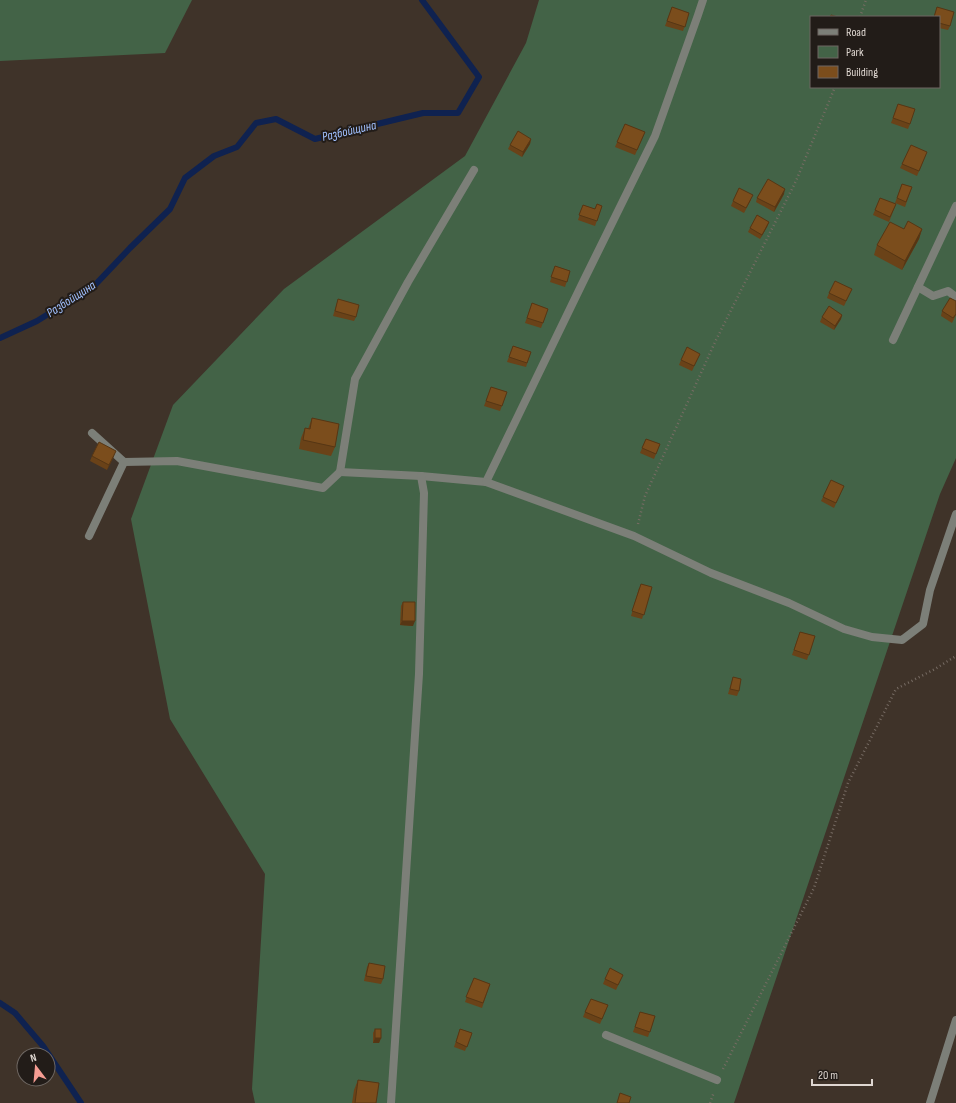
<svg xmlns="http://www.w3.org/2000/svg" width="956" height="1103" viewBox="0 0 956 1103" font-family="'Sofia Sans Condensed',sans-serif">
  <rect width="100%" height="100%" fill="#3f3329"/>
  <g fill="#436347" fill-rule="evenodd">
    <polygon points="0,0 192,0 165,53 0,61"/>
    <path d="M539,0H956V458L940,494L734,1103H255L252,1089L265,874L170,719L131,519L173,405L284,289L465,156L526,43ZM811,17H939V87H811Z"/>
  </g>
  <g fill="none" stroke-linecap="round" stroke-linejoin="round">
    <g stroke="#0f2250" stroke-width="6">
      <polyline points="0,338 37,321 95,285 130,248 170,209 185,178 214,156 237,147 256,123 276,119 315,139 423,113 458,113 479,77 422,0"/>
      <polyline points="0,1003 15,1013 43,1046 81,1103"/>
    </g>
    <g stroke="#776c64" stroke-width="2.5" stroke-dasharray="1 3" stroke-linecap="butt">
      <polyline points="860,17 866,0"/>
      <polyline points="638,524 645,496 716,340 796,181 835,87"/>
      <polyline points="723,1069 814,888 848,783 896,689 935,669 956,656"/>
      <polyline points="710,1103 714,1092"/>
    </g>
    <g stroke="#7c7f78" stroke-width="8">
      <polyline points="474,170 408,282 355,379 340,472 421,476 486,482 582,284 655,136 698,15 703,0"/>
      <polyline points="918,287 933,296 948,291 956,297"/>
      <polyline points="893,340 956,206"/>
      <polyline points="92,433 124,462 177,461 323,488 340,472"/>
      <polyline points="486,482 634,536 711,573 789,603 844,629 872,637 902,640 923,624 930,590 956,514"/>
      <polyline points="89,536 124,462"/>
      <polyline points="606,1035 717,1080"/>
      <polyline points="391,1103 419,674 424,493 421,476"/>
    </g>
    <polyline stroke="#7c7f78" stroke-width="8" points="930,1103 956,1020"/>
  </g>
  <g fill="#6a4218">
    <polygon points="672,7 689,13 683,31 665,26"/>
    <polygon points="937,7 950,26 948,30 939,28 939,17 934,17"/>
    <polygon points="898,104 910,124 908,129 891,123"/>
    <polygon points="625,124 645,132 635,155 615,147"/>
    <polygon points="531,139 530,144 522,157 508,149 510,145"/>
    <polygon points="927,152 917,176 900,168 902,164"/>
    <polygon points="902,184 912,187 905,207 895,203"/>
    <polygon points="784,194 774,212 756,202 757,198"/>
    <polygon points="751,200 744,213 731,206 733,201"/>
    <polygon points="597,204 602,206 595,226 578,220 583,205 595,209"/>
    <polygon points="896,204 889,222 873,215 875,210"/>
    <polygon points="769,222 767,227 760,239 748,232 750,228"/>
    <polygon points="904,229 922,229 919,239 902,270 874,255 877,245"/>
    <polygon points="555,266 570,271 565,287 550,282"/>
    <polygon points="852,289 844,306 827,298 829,293"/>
    <polygon points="338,299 356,317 354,321 333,316"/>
    <polygon points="956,301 956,315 952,323 941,316 942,311"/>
    <polygon points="532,303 548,309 541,328 525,323"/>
    <polygon points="842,315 841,319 834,330 820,322 822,317"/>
    <polygon points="513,346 531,352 526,367 507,362"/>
    <polygon points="700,354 692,371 679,365 681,360"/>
    <polygon points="491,387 507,392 500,411 484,406"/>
    <polygon points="312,418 335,447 331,456 299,449 301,438 305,428 308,429"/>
    <polygon points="646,439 660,444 654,459 640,453"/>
    <polygon points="92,456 114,456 107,470 90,461"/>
    <polygon points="844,486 834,508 821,501 823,497"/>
    <polygon points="652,587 642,619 631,616 639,588"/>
    <polygon points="403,602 413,626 400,625 401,606"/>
    <polygon points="800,632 815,636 807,660 792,655"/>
    <polygon points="733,677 739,691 737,696 728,694"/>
    <polygon points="369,963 383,979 381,984 364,981 367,967"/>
    <polygon points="623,975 616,990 603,984 605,979"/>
    <polygon points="474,978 490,984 482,1008 465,1002"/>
    <polygon points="608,1005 600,1024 583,1017 585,1012"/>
    <polygon points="640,1012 655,1016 648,1037 633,1032"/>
    <polygon points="375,1029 381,1038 379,1043 373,1043 373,1033"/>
    <polygon points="460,1029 472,1033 465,1051 454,1047"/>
    <polygon points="358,1080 376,1103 352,1103 354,1090"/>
  </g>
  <g fill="#563614">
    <polygon points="531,139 530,144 522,157 523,152"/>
    <polygon points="785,189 784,194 774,212 775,207"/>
    <polygon points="769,222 767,227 760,239 762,235"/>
    <polygon points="922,229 919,239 902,270 905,261"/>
    <polygon points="842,315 841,319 834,330 835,326"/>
    <polygon points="116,451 114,456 107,470 109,465"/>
    <polygon points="402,621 415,621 413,626 400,625"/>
    <polygon points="375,1038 381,1038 379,1043 373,1043"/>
  </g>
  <g fill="#7b4d1c" stroke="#563614">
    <polygon points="672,7 689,13 685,27 667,21"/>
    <polygon points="937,7 954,12 950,26 939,23 939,17 934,17"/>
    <polygon points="831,15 838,17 830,17"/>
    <polygon points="898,104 915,109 910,124 893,118"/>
    <polygon points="625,124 645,132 637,150 617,142"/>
    <polygon points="518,131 531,139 523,152 510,145"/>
    <polygon points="911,145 927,152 919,171 902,164"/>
    <polygon points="768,179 785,189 775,207 757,198"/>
    <polygon points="902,184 912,187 906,202 897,198"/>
    <polygon points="739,188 753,195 746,208 733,201"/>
    <polygon points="880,198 896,204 890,217 875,210"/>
    <polygon points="597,204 602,206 597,221 579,215 583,205 595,209"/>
    <polygon points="757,215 769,222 762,235 750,228"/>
    <polygon points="908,221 922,229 905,261 877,245 890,222 904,229"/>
    <polygon points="555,266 570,271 567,282 551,277"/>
    <polygon points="835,281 852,289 846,301 829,293"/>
    <polygon points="950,298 956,301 956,314 953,318 942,311"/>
    <polygon points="338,299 359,305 356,317 335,311"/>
    <polygon points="532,303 548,309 543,323 527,318"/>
    <polygon points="829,306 842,315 835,326 822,317"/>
    <polygon points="513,346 531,352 527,363 509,357"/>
    <polygon points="687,347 700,354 694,366 681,360"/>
    <polygon points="491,387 507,392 502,406 486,401"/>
    <polygon points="312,418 339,424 335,447 303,440 305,428 310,429"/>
    <polygon points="646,439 660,444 656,454 642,448"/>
    <polygon points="99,442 116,451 109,465 92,456"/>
    <polygon points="831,480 844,486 836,503 823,497"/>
    <polygon points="641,584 652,587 644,615 632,611"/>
    <polygon points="403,602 415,602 415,621 402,621"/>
    <polygon points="800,632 815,636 809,655 794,650"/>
    <polygon points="733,677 741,679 739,691 730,689"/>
    <polygon points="369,963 385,966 383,979 366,976"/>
    <polygon points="610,968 623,975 618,985 605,979"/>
    <polygon points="474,978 490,984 483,1003 466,997"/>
    <polygon points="591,999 608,1005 602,1019 585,1012"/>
    <polygon points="640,1012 655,1016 650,1032 635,1027"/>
    <rect x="375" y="1029" width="6" height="9"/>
    <polygon points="460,1029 472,1033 467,1047 456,1042"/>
    <polygon points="358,1080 379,1083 376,1103 355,1103"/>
    <polygon points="620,1093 631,1097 629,1103 617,1103"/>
  </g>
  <g text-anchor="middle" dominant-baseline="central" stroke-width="4" stroke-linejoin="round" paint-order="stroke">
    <g font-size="13" font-style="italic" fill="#a1c0fe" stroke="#221c18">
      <text transform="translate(349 131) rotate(-13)">Разбойщина</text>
      <text transform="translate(71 299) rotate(-33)">Разбойщина</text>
    </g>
  </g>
  <rect x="810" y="16" width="130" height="72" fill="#221c18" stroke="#6e6762"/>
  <rect x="818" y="29" width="20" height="6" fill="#7c7f78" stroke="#6e6762"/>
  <text x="846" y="36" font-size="12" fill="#dfd7d1">Road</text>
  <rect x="818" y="46" width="20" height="12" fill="#436347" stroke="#6e6762"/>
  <text x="846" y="56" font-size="12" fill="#dfd7d1">Park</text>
  <rect x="818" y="66" width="20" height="12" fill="#7b4d1c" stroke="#6e6762"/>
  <text x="846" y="76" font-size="12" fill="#dfd7d1">Building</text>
  <g transform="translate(36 1067) rotate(344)"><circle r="19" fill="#221c18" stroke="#6e6762"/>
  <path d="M0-3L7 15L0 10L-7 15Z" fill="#f59c92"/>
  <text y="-6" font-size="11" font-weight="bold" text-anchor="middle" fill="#dfd7d1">N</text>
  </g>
  <path d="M812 1079v6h60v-6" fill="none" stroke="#dfd7d1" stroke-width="2"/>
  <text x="818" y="1079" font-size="12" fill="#dfd7d1" stroke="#221c18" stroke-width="3" paint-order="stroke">20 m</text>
</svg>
